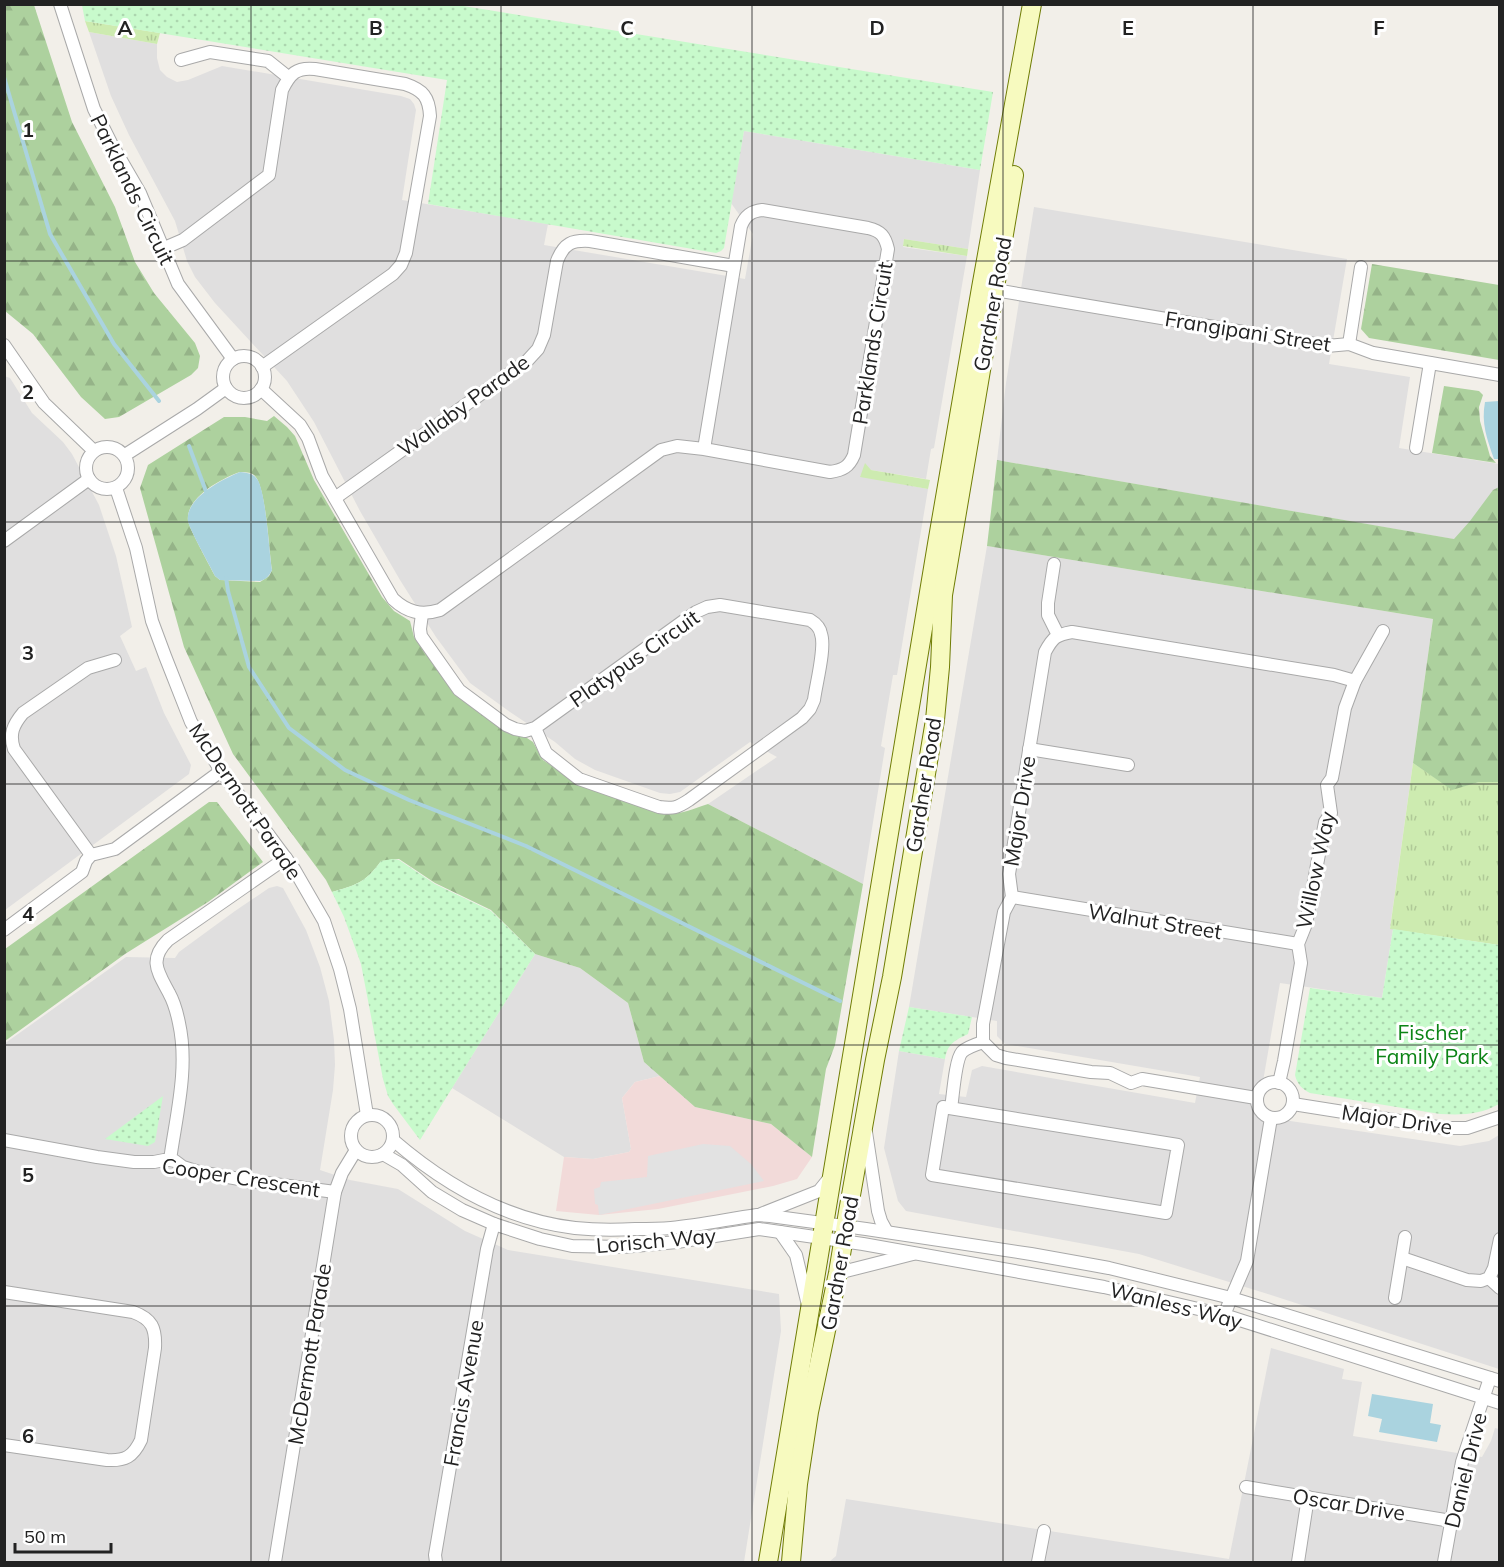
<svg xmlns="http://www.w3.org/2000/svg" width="1504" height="1567" viewBox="0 0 1504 1567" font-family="Mulish,sans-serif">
  <defs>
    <pattern id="grass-tufts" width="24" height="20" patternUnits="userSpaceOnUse" patternTransform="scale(1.5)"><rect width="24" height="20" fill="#cdebb0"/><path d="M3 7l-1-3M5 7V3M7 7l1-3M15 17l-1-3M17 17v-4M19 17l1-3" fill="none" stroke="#b0c997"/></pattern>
    <pattern id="forest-firs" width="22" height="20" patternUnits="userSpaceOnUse" patternTransform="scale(1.5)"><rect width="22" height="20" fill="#add19e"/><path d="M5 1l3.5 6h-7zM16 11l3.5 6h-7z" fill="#95b388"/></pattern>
    <pattern id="park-dots" width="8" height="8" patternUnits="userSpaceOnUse" patternTransform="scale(1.5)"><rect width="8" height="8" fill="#c8facc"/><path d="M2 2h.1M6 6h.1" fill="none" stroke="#acd6af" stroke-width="1.8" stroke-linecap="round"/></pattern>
  </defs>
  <rect width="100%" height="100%" fill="#f2efe9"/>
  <g fill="#e0dfdf">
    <polygon points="89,32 157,44 157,58 160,70 167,77 177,82 188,80 222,66 401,96 410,99 414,104 416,110 402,200 548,224 544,245 745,279 753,234 731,203 744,131 980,170 968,249 904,239 903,247 967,256 934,448 931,449 926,479 871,470 860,476 928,489 897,675 893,675 881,746 885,748 863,884 708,804 777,757 750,742 680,792 670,794 660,793 595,770 575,759 555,742 510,712 470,683 436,637 400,580 360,511 314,422 287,381 215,303 195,277 187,261 175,221 129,135 111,96"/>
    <polygon points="1034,207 1347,259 1329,364 1410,377 1399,448 1499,464 1499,547 997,460 1006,383"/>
    <polygon points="4,376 10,378 32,413 63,442 72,454 99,505 116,556 132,627 120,636 136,671 146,667 164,713 191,765 189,774 5,910"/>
    <polygon points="987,546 1433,619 1390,928 1393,929 1382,998 1280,983 1257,1116 1460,1146 1489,1141 1499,1135 1499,1369 1271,1295 1139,1254 906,1211 898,1201 884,1148 899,1051 945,1059 939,1094 966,1097 972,1070 982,1066 1195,1103 1200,1077 1005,1044 997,1036 997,1021 909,1007"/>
    <polygon points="277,886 283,888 306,930 320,967 329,1001 334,1040 335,1065 333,1090 320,1170 350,1180 398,1189 465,1231 508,1250 779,1294 781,1331 744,1562 5,1562 4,1044 126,957 175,958 179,952 235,911 269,888"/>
    <polygon points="535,954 580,968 628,1003 644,1062 660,1076 635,1082 622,1098 631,1149 629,1152 593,1159 564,1157 452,1088"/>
    <polygon points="1271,1348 1344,1369 1342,1379 1362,1382 1353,1436 1482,1457 1491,1441 1495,1428 1499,1429 1499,1562 829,1562 836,1556 846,1499 1229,1559"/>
  </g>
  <polygon fill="#f2dad9" points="660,1076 695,1107 771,1124 812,1157 797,1179 773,1186 658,1209 599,1215 556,1211 564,1157 593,1159 629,1152 631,1149 622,1098 635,1082"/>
  <g fill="url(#grass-tufts)">
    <polygon points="85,21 160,33 157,44 89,32"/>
    <polygon points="904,239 968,249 967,256 903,246"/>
    <polygon points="865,463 871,470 930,480 928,489 860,477"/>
    <polygon points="1413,763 1452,789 1479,782 1499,782 1499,945 1390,929"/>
  </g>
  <g fill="url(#forest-firs)" fill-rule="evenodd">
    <polygon points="5,4 34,5 72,122 115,207 135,262 154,293 195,343 200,356 198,368 191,375 119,417 105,419 81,397 33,334 5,311"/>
    <polygon points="1372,264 1499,285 1499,360 1369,338 1361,329"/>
    <polygon points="1444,386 1479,391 1483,395 1479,407 1480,421 1490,456 1496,463 1432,453"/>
    <path d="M274,416L287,427L295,436L314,480L382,597L394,611L410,621L414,637L455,695L507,733L527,738L533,742L543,760L582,786L659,813C678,816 690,810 708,804L863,884L835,1045L826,1069L812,1157L771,1124L695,1107L644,1062L628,1003L580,968L535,954L491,910L435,883L399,859L381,861C365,883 356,885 332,892L326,880L233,754L184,647L140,488L148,465L224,417H245L267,421ZM240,472C245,472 250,472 254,475C266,484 269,552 272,570L269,576L260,582L220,580L215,576C210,566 190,530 188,521C185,498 222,478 240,472Z"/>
    <polygon points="997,460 1454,539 1470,521 1493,490 1499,487 1499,782 1479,782 1452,790 1413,763 1433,619 987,546"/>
    <polygon points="209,802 217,802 263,862 208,902 125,954 5,1041 5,949"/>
  </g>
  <g fill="url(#park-dots)">
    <polygon points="82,5 457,5 993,92 980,170 744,131 724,248 721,251 716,253 428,204 447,80 85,21"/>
    <path d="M392,859L399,860L435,884L491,911L535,954L420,1140L393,1104L388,1096L383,1079L361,964L344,917L332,892C356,885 365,883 381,861Z"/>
    <path d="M1393,929L1499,945V1104C1480,1115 1462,1115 1440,1114L1310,1093C1302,1089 1297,1084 1295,1075L1310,988L1382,998Z"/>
    <path d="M909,1007L972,1017L968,1034C954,1041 948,1043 945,1059L899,1051Z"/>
    <polygon points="163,1096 155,1142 148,1146 105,1139"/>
  </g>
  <polygon fill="#e2e2e2" points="703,1144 730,1146 751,1164 764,1181 599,1215 598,1205 595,1204 594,1189 600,1187 601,1182 647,1177 648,1156"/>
  <g fill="#aad3df">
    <path d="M1499,401V459H1494C1487,439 1481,423 1485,402Z"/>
    <path d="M240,472C247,473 253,473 257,479C266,491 269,552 272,570C269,576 267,579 260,581L220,580L215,576C210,565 190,531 188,521C185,498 223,479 240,472Z"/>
    <polygon points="1372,1394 1433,1404 1430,1423 1441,1425 1437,1442 1379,1432 1382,1419 1368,1416"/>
  </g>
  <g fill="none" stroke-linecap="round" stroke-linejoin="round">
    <g stroke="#aad3df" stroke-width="4">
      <polyline points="4,77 50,234 114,344 159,401"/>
      <polyline points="189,446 207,494"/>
      <polyline points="226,577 228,591 249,667 289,728 345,770 409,800 526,846 840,1001"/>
    </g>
    <g stroke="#a9a9a9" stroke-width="14">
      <g id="street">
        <polyline points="60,4 94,109 111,143 140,193 178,284 233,359"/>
        <polyline points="181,60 210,52 268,61 288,77"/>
        <path d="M162,249L183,240L269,175L282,90C290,74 296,67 315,69L405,84C423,90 429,97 430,116L406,253L401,265L393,274L262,367"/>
        <polyline points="995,290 1327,346 1349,344 1373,353 1500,375"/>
        <polyline points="1349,344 1361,267"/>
        <polyline points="4,345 44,403 94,451"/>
        <circle cx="244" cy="377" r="21"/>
        <path d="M261,389L300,425L308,438L322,476L393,599C407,612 421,616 440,610L661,450L677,446L704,449L741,226C745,216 751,211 762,210L868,228C881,231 885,236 888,249L854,455C849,467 843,470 830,472L704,449"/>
        <circle cx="107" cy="468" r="21"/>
        <polyline points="1416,448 1430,363"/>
        <polyline points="125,455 197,409 226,388"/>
        <polyline points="116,488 136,548 152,621 165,656 191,722 221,771 294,869 324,921 340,969 350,1009 367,1115"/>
        <path d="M335,498L527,361L538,349L544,335L557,261C564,243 572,240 590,241L734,266"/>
        <polyline points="4,541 89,479"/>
        <polyline points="1054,564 1048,603 1048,615 1058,635"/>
        <path d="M422,614L420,629L421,636L459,690L506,725L515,729L525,731L535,728L546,753L579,779L659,807C673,809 677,808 689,800L802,718L810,709L814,700C816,684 826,647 821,634C820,627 815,623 810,620L720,605L707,607L696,612L535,728"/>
        <polyline points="1029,749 1128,765"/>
        <path d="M91,855L14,749C9,734 13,725 23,713L88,668L115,660"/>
        <polyline points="1012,897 1298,944"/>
        <polyline points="4,930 82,872 86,861 91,855 115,849 221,771"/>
        <circle cx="1275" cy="1100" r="18"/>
        <polyline points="1279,1083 1284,1061 1301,963 1298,944 1306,924 1325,822 1331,813 1327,785 1332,778 1345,708 1355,681 1383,631"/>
        <path d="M1256,1098L1142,1079L1131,1083L1110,1073L1091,1072L1006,1058L996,1055L983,1042V1024L1004,912L1012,897L1009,874L1045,652C1053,637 1056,635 1072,632L1334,675L1355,681"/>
        <polyline points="1293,1104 1444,1128 1467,1128 1500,1117"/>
        <polygon points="943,1107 1178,1145 1166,1213 932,1175"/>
        <path d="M951,1108C953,1097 955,1060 962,1052C967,1047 977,1044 983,1042"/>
        <circle cx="372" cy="1136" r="21"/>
        <polyline points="866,1132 878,1211 881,1221 887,1232"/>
        <polyline points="4,1140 97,1157 134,1162 154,1162 164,1160 170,1160 175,1161 183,1167 199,1172 251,1181 335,1192"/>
        <path d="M393,1140C444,1184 506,1220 575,1228C595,1230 615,1230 635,1229C647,1229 659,1229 671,1228C700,1225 729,1219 757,1215L770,1216L866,1229L1031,1254L1109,1268L1231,1298L1500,1381"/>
        <polyline points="383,1154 402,1165 432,1192 462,1210 494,1224 540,1239 572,1246 623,1247 677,1242 759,1229 863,1244 1104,1287 1224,1315 1500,1403"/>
        <path d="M170,1160C176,1116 189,1068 179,1023C177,1013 174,1002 169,993C158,972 148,960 168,940L286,858"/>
        <polyline points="761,1214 819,1191 831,1176"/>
        <polyline points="780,1232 796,1255 808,1305"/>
        <polyline points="1402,1258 1467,1280 1481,1281 1489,1278 1494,1268 1500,1239"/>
        <polyline points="838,1273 913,1254"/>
        <polyline points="1489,1278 1500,1288"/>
        <path d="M4,1292L133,1312C152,1319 156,1328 155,1348L141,1440C133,1457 125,1461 107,1460L4,1445"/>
        <polyline points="1395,1298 1405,1237"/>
        <polyline points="1224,1315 1247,1261 1271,1118"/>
        <polyline points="1246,1487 1451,1521"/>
        <polyline points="275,1562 335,1192 342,1173 356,1150"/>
        <polyline points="436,1562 435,1555 487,1249 494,1224"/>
        <polyline points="1038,1562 1044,1531"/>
        <polyline points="1298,1562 1308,1497"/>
        <polyline points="1444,1562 1462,1462 1490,1378"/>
      </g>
    </g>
    <g stroke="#707d05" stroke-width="20">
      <g id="secondary">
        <polyline points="768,1562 937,544 981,288 1032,4"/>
        <polyline points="791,1562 798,1484 809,1412 838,1273 848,1212 875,1060 892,977 935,720 940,667 943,595 1014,175"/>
      </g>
    </g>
    <use href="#street" stroke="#fff" stroke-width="12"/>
    <use href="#secondary" stroke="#f7fabf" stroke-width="18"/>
  </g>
  <path fill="none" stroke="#222" stroke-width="1.5" stroke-opacity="0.55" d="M251,4V1562M501,4V1562M752,4V1562M1003,4V1562M1253,4V1562M4,261H1500M4,522H1500M4,784H1500M4,1045H1500M4,1306H1500"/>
  <g text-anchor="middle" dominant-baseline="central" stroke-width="6" stroke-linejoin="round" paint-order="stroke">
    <g font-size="21" fill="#222" stroke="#fff">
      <text transform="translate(133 189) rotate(64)">Parklands Circuit</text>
      <text transform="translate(992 304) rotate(-80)">Gardner Road</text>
      <text transform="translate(1248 331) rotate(9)">Frangipani Street</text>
      <text transform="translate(872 343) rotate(-81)">Parklands Circuit</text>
      <text transform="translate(463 405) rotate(-36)">Wallaby Parade</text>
      <text transform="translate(634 658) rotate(-35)">Platypus Circuit</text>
      <text transform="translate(923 785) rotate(-81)">Gardner Road</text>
      <text transform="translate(246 801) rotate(56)">McDermott Parade</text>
      <text transform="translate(1019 811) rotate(-81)">Major Drive</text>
      <text transform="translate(1315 870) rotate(-78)">Willow Way</text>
      <text transform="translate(1155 921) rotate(9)">Walnut Street</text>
      <text transform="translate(1397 1119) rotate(8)">Major Drive</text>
      <text transform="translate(241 1177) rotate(9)">Cooper Crescent</text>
      <text transform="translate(656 1240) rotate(-5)">Lorisch Way</text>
      <text transform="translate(839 1263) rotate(-80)">Gardner Road</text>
      <text transform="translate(1176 1305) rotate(14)">Wanless Way</text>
      <text transform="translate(309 1354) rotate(-81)">McDermott Parade</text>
      <text transform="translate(463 1393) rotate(-80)">Francis Avenue</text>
      <text transform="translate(1465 1470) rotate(-76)">Daniel Drive</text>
      <text transform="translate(1349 1504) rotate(9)">Oscar Drive</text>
    </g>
    <g font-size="21" fill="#0c8416" stroke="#fff">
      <text x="1432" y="1032">Fischer<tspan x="1432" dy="24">Family Park</tspan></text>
    </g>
  </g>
  <g font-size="20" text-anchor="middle" font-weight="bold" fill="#222" stroke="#fff" stroke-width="6" stroke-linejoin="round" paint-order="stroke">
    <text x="125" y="35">A</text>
    <text x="376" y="35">B</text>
    <text x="627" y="35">C</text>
    <text x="877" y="35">D</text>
    <text x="1128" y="35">E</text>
    <text x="1379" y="35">F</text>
    <text x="28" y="137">1</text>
    <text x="28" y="399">2</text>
    <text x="28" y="660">3</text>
    <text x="28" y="921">4</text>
    <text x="28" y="1182">5</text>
    <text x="28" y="1443">6</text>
  </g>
  <rect width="1504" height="1567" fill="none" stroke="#222222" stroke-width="12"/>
  <path d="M15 1543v9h96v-9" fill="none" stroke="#222222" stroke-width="3"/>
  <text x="24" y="1543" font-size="18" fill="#222222" stroke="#ffffff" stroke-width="4.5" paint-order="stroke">50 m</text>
</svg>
